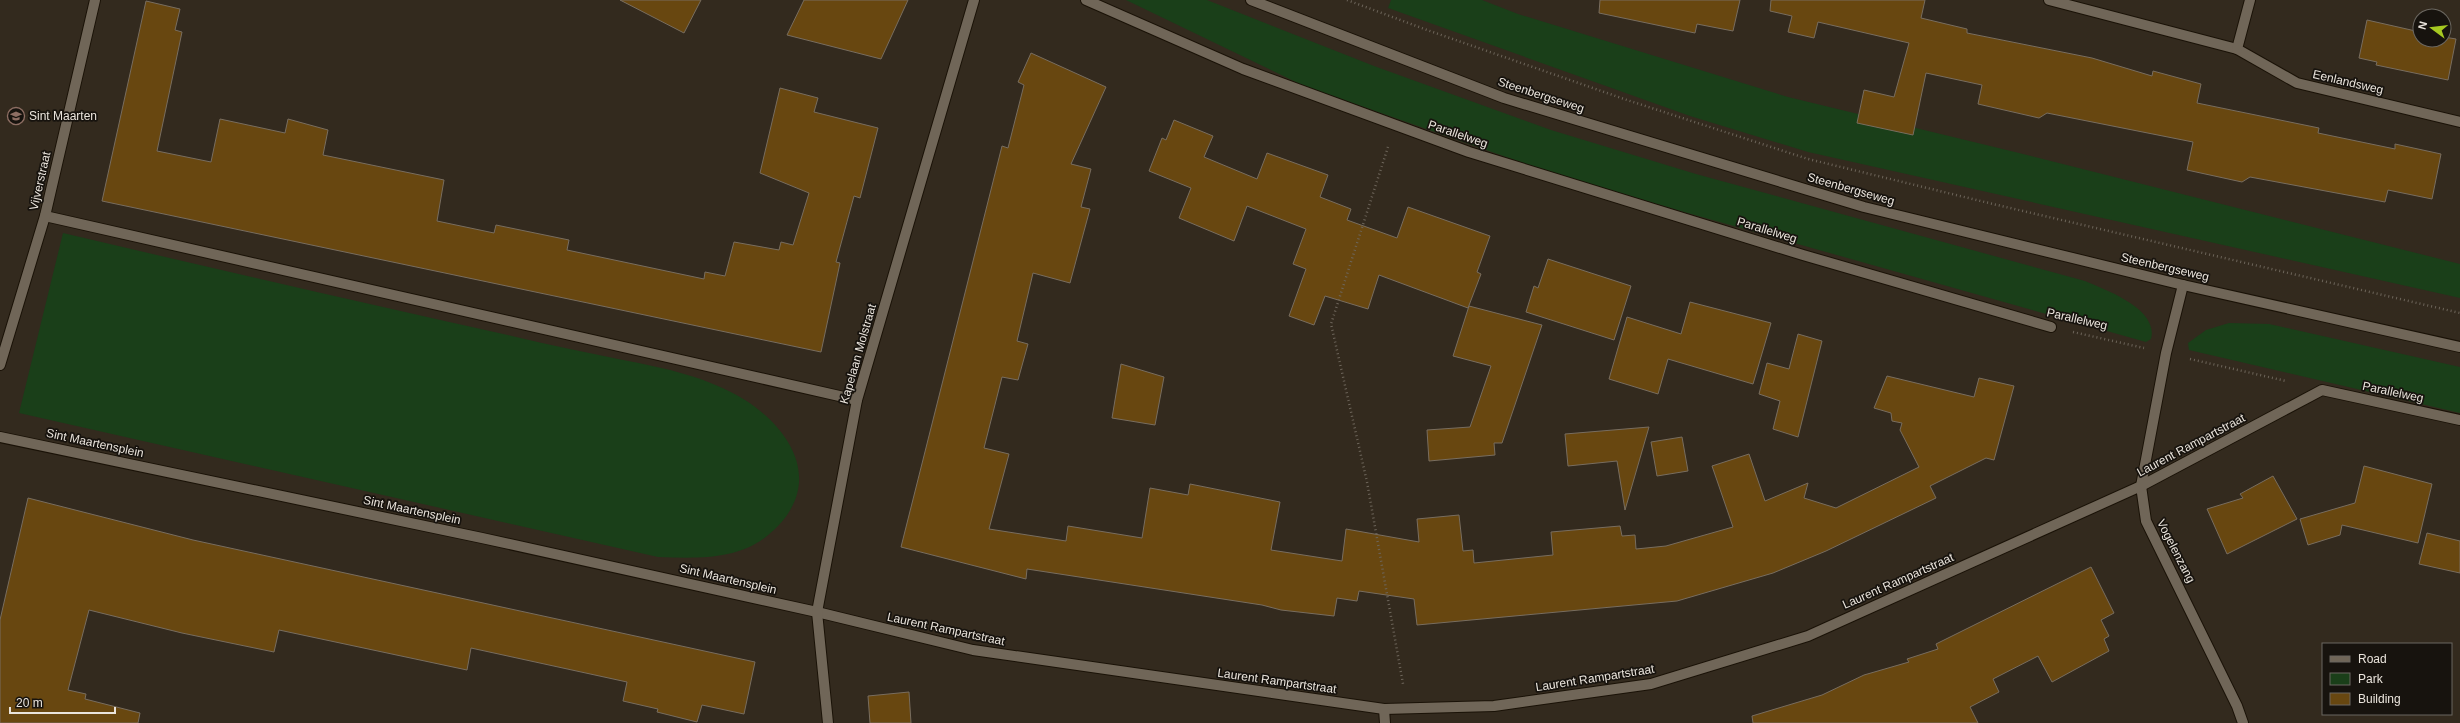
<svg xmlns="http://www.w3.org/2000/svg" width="2460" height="723" viewBox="0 0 2460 723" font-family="Arial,sans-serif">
  <rect width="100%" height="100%" fill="#332a1e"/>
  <g fill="#1a3f19">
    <path d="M1126,0H1207L1374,66L1551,130L1696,174L2085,281C2106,290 2159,309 2151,339L2146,342L1684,212L1540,169L1304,86Z"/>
    <polygon points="1391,0 1482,0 1518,14 1788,97 2019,153 2460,264 2460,298 1808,152 1690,116 1388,8"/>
    <path d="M63,233C212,268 362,303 512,336C549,345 586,352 623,360C665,368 708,377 745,400C798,434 824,490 767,536C736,561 695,558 658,557L19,413Z"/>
    <polygon points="2229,323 2269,324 2460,367 2460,413 2189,350 2188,343 2206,330"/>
  </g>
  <g fill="#684710" stroke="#786d5f">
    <polygon points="620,0 701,0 684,33"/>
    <polygon points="804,0 908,0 881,59 787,35"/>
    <polygon points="1600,0 1740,0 1733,31 1697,24 1695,33 1599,13"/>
    <polygon points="1771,0 1925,0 1921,18 1967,29 1967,33 2092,58 2152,76 2153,71 2201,84 2197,103 2319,128 2318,133 2395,149 2395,144 2441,154 2432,199 2388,190 2385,202 2250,177 2242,182 2187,170 2193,142 2047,113 2039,118 1978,104 1982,85 1926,73 1913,135 1857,123 1864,90 1894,97 1909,43 1818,22 1814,38 1788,32 1792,16 1770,11"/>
    <polygon points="146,1 180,9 175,30 182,32 157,151 211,162 220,119 285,133 288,119 328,130 323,155 444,180 437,221 494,233 496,225 569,240 567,250 704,279 705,272 725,276 734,242 779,250 781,242 793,245 809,193 760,173 780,88 818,98 814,112 878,128 860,198 854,196 836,262 840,263 821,352 102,201"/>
    <polygon points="2367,20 2420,32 2420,40 2444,40 2444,37 2456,39 2448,80 2376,65 2377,62 2359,58"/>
    <polygon points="1031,53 1106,87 1071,164 1091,169 1081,207 1090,209 1070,283 1033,273 1017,341 1028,344 1018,380 1002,377 984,448 1009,454 989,529 1066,541 1068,526 1142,538 1150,488 1188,495 1190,484 1280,502 1271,550 1342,561 1346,529 1419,542 1417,519 1459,515 1463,551 1473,550 1474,563 1553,555 1551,532 1620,526 1622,536 1635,535 1636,549 1666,546 1733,527 1712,466 1749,454 1765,501 1808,483 1804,498 1836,508 1919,467 1900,430 1902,423 1892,421 1891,413 1874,408 1887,376 1974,397 1979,378 2014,386 1994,460 1986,458 1930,486 1936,498 1826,551 1773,573 1677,601 1417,625 1414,599 1359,591 1357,601 1337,598 1334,616 1281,610 1262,605 1027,569 1026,579 901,547 1002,146 1008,148 1024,85 1018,82"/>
    <polygon points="1174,120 1213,136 1204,157 1257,179 1267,153 1328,175 1320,197 1351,209 1347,220 1397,238 1408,207 1490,236 1477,272 1481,274 1468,308 1379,275 1368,309 1325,296 1314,325 1289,316 1306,269 1293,264 1306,229 1247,206 1234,241 1179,218 1191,188 1149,171 1162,138 1166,140"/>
    <polygon points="1548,259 1631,286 1614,340 1526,312 1534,286 1538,288"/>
    <polygon points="1690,302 1771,323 1753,384 1668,359 1658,394 1609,379 1627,317 1681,334"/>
    <polygon points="1469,306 1542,325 1502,443 1494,443 1495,455 1429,461 1427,430 1470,427 1491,366 1453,356"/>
    <polygon points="1798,334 1822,341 1798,437 1773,429 1780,401 1759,394 1767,363 1789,369"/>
    <polygon points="1121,364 1164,377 1155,425 1112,418"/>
    <polygon points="1649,427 1625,510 1617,461 1568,466 1565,434"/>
    <polygon points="1682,437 1688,471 1657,476 1651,442"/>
    <polygon points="2364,466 2432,484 2418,543 2342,525 2340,535 2308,545 2300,519 2355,503"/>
    <polygon points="2273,476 2297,519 2227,554 2207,509 2243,498 2240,494"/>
    <polygon points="28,498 193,540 755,662 744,714 702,705 697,722 657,712 658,709 623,701 627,682 471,648 467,670 279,630 274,652 182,633 89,610 68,690 86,694 85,699 140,713 138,723 0,723 0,620"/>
    <polygon points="2427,533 2460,541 2460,573 2419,564"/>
    <polygon points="2091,567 2114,613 2101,620 2109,636 2104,639 2109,651 2052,682 2038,656 1993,679 1999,692 1970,707 1978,723 1753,723 1752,716 1822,695 1864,675 1909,662 1907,659 1938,649 1936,644"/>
    <polygon points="909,692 911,723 870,723 868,696"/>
  </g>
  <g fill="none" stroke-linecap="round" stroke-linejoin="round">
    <g stroke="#1a1207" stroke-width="12">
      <g id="minor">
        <polyline points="1086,0 1243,69 1469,152 1803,255 2051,327"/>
        <polyline points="2049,0 2237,49 2297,83 2460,122"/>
        <polyline points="2237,49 2250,0"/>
        <polyline points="45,216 857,400"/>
        <polyline points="2183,285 2166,353 2141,486 2146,521 2237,706 2243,723"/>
        <polyline points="0,365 45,216 95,0"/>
        <polyline points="0,437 482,538 817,612 973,650 1384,709 1494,706 1651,684 1808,636 2141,486 2322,390 2460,420"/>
        <polyline points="1384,709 1385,723"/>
        <polyline points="828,723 817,612 857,400 974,0"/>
      </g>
    </g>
    <g stroke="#1a1207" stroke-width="12">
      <polyline id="secondary" points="1251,0 1504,98 1864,207 2183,285 2460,347"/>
    </g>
    <g stroke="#6d655a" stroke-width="2.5" stroke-dasharray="1 3" stroke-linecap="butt">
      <polyline points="1347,0 1427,30 1627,100 1808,159 1993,204 2460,313"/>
      <polyline points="1388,147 1331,324 1367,482 1403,684"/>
      <polyline points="2073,332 2144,348"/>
      <polyline points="2190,359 2286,381"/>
    </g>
    <use href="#minor" stroke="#706658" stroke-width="10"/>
    <use href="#secondary" stroke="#706658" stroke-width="10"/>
  </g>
  <defs>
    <g id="school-ring" transform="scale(0.9)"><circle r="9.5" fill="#17130e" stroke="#8d6e63" stroke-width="1.5"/><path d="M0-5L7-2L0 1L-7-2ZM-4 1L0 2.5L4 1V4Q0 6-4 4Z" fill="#8d6e63"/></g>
  </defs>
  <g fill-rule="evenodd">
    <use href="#school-ring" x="16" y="116"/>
  </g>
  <g text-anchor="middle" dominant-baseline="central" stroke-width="3.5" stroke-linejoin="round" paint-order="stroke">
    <g font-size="12" fill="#eae4dc" stroke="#17130e">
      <text transform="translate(2348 82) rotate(13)">Eenlandsweg</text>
      <text transform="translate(1541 95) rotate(18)">Steenbergseweg</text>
      <text transform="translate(1458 134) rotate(19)">Parallelweg</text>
      <text transform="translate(40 181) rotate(-77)">Vijverstraat</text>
      <text transform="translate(1851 189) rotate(16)">Steenbergseweg</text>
      <text transform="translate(1767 230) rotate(17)">Parallelweg</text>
      <text transform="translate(2165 267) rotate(13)">Steenbergseweg</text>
      <text transform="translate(2077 319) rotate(13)">Parallelweg</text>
      <text transform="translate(858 354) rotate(-74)">Kapelaan Molstraat</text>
      <text transform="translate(2393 392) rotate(12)">Parallelweg</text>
      <text transform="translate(95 443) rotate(12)">Sint Maartensplein</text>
      <text transform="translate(2191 445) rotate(-28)">Laurent Rampartstraat</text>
      <text transform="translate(412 510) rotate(12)">Sint Maartensplein</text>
      <text transform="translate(2176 551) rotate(63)">Vogelenzang</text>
      <text transform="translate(728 579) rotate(13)">Sint Maartensplein</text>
      <text transform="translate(1898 581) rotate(-24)">Laurent Rampartstraat</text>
      <text transform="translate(946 629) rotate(12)">Laurent Rampartstraat</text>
      <text transform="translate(1595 678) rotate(-9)">Laurent Rampartstraat</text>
      <text transform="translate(1277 681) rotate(8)">Laurent Rampartstraat</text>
    </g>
    <g font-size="12" fill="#eae4dc" stroke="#17130e" text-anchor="start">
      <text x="29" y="116">Sint Maarten</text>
    </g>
  </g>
  <rect x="2322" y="643" width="130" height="72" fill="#17130e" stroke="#6b6760"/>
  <rect x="2330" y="656" width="20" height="6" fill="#706658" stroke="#6b6760"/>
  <text x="2358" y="663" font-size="12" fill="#eae4dc">Road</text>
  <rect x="2330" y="673" width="20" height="12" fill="#1a3f19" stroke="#6b6760"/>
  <text x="2358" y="683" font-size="12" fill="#eae4dc">Park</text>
  <rect x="2330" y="693" width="20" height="12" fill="#684710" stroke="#6b6760"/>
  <text x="2358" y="703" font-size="12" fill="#eae4dc">Building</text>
  <g transform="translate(2432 28) rotate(285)"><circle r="19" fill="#17130e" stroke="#6b6760"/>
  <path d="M0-3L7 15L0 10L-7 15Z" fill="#a6c821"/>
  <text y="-6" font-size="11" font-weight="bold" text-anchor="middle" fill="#eae4dc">N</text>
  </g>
  <path d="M10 707v6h105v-6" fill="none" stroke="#eae4dc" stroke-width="2"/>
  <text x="16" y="707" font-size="12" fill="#eae4dc" stroke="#17130e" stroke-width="3" paint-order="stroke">20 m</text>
</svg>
